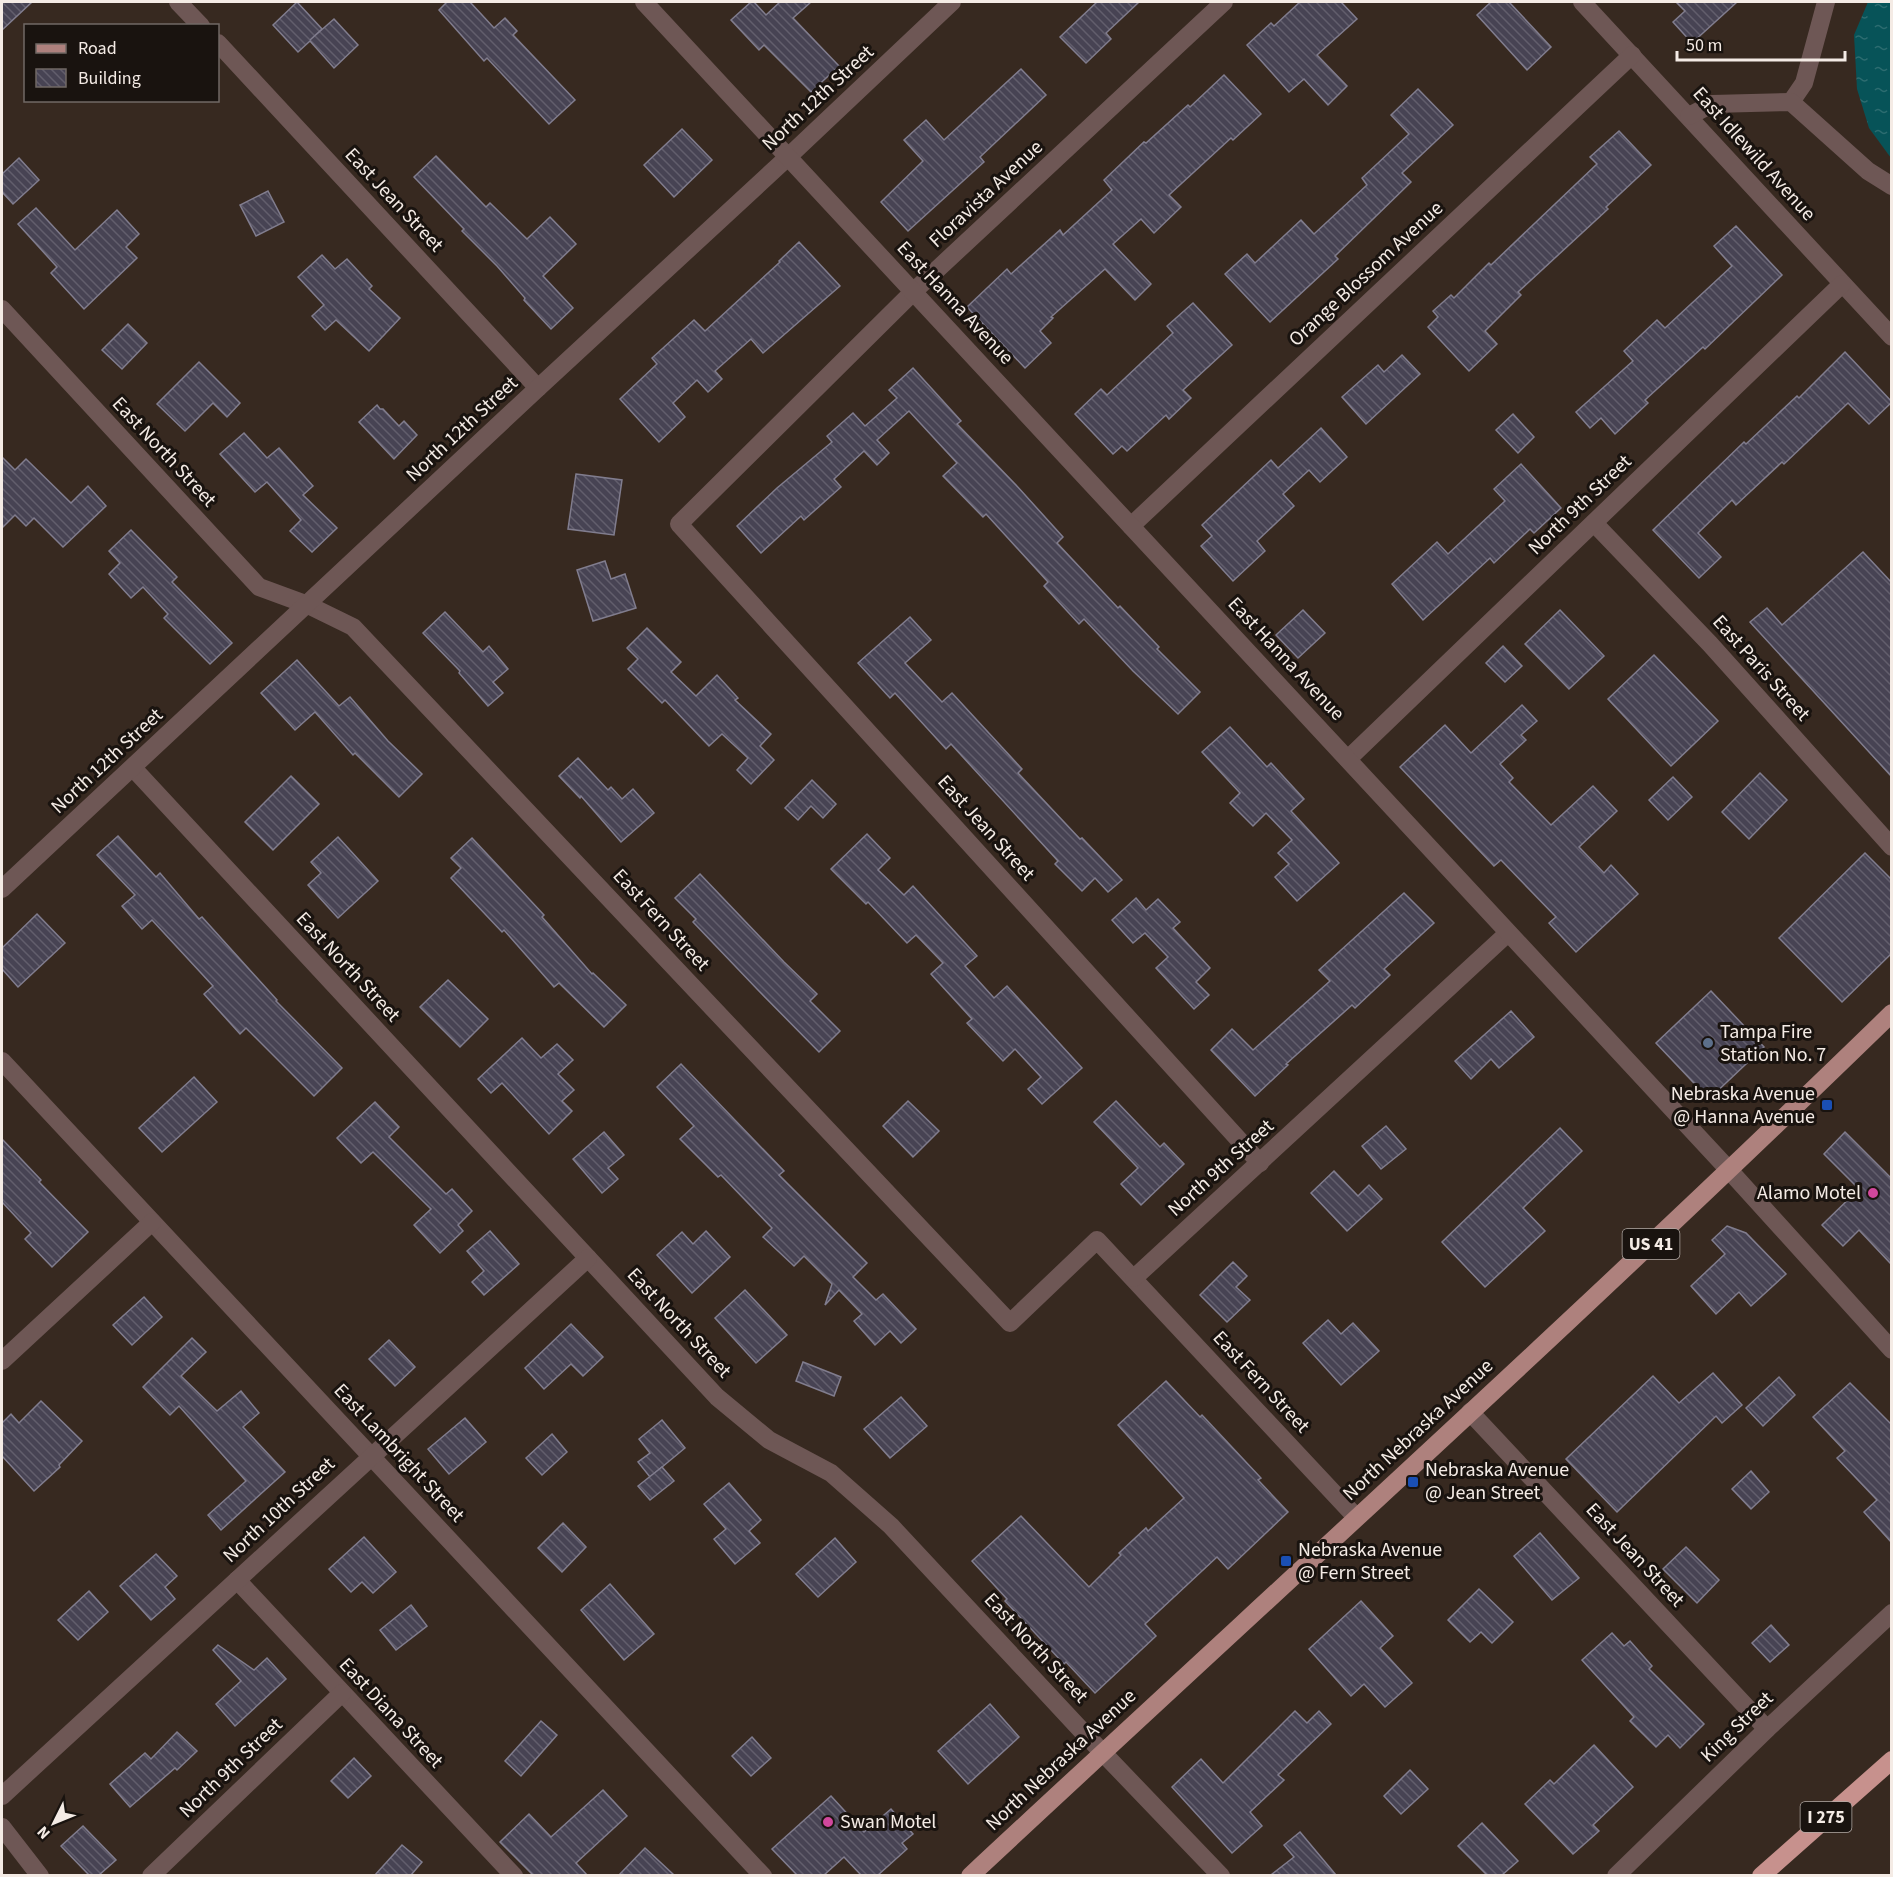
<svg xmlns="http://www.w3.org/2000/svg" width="1893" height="1877" viewBox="0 0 1893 1877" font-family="'Source Sans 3',sans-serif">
  <defs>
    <pattern id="water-ripples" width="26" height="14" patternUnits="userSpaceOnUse" patternTransform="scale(1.5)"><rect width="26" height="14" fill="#075358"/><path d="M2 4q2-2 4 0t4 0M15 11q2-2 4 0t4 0" fill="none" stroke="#2c6c70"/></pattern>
    <pattern id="building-back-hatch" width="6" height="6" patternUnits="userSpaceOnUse" patternTransform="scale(1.5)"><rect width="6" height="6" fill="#474353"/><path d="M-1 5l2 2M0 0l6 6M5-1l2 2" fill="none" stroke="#625e6c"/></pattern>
  </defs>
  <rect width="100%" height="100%" fill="#372920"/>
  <polygon fill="url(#water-ripples)" points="1868,2 1891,2 1891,158 1869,128 1857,89 1854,35"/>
  <g fill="url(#building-back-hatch)" stroke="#817d8e" stroke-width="1.5">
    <polygon points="2,2 32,2 2,30"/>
    <polygon points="297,2 322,29 310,40 334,19 358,45 334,68 310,41 298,52 273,25"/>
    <polygon points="447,2 470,2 494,28 505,18 517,31 513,35 575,100 549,124 487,58 484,61 439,10"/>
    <polygon points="751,2 754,2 766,15 780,2 811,2 793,18 839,66 811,92 764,45 759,50 731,20"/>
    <polygon points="1097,2 1139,2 1106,33 1111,39 1086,63 1060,37"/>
    <polygon points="1300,2 1341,2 1357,19 1317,55 1347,86 1328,105 1304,79 1289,92 1247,45 1271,23 1274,26"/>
    <polygon points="1491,2 1509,2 1551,47 1527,70 1477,15"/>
    <polygon points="1676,2 1737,2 1692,43 1673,22 1685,11"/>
    <polygon points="1021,69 1046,95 980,157 984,162 908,231 881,202 923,161 904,140 926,120 944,140"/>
    <polygon points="1224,75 1261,114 1233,140 1231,138 1169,195 1181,207 1154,233 1141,219 1113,244 1151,284 1135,300 1105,269 1051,317 1053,318 1040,331 1051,343 1025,368 967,307 1007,269 1011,274 1060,230 1063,235 1112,190 1104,180 1144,142 1146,143 1188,105 1190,107"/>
    <polygon points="1418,89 1453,125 1402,173 1411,182 1335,256 1338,259 1270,322 1225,274 1247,254 1255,263 1301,220 1314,234 1367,185 1362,178 1409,134 1391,115"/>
    <polygon points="682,129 712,160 674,197 644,165"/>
    <polygon points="1619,131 1651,165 1606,207 1608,209 1518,292 1521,295 1485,331 1497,344 1469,371 1428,327 1438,317 1433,311 1451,295 1454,298 1489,263 1491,265 1597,164 1590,157"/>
    <polygon points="436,156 486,207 490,203 527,239 550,217 576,244 543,276 573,308 551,329 524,300 525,298 497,266 462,231 464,229 414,177"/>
    <polygon points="19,158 39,180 13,204 2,192 2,174"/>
    <polygon points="268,191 284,222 256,236 240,205"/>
    <polygon points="36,208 75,250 117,210 139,234 126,247 137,258 84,309 51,273 57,267 18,224"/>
    <polygon points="1736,226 1782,275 1705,349 1703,347 1645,400 1648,403 1615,434 1601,418 1590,428 1576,412 1633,361 1624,351 1657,320 1665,328 1732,266 1714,246"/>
    <polygon points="799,242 840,286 763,353 751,339 715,371 722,379 708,392 697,380 673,403 685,417 659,442 620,399 657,364 652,358 694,320 705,331 780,262 779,261"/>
    <polygon points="322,255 335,269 347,259 372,286 369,289 400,318 369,351 336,320 325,330 312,316 324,305 298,277"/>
    <polygon points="1193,303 1232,345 1183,390 1191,398 1169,419 1166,415 1127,451 1122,446 1113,454 1075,414 1101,389 1107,395 1173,333 1167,326"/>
    <polygon points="128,324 147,343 122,369 102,350"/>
    <polygon points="1845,352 1892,402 1869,424 1848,403 1784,464 1782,462 1736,505 1732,500 1698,533 1721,557 1699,578 1653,530 1744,442 1746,444 1797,396 1799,398"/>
    <polygon points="1402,355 1420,374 1366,424 1342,397 1378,365 1384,372"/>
    <polygon points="199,362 240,403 227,417 213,403 185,431 157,404"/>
    <polygon points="913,368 961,421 957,424 1016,485 1063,537 1057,543 1118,608 1120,606 1159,647 1157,649 1200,692 1178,714 1133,671 1084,619 1079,624 1044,586 1048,582 986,514 983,517 943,476 957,463 909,411 877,440 889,453 877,465 864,451 834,479 841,487 804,520 801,516 761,553 737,526 777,488 832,442 827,436 853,413 865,426 897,398 889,390"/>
    <polygon points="377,405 380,409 383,409 399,426 404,421 417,435 394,459 359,422"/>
    <polygon points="1513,414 1534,437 1518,453 1496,430"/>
    <polygon points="1321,428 1347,457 1320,482 1309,470 1283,494 1294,506 1257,541 1265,551 1233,581 1201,546 1212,536 1202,525 1271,460 1278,468"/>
    <polygon points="244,433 267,458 279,448 313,486 303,495 337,528 312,552 290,531 301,520 267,482 255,492 220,454"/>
    <polygon points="2,457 15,470 26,459 71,503 88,486 106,506 63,547 34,518 26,526 15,515 2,528"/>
    <polygon points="1521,464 1561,508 1534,533 1530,529 1494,563 1490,558 1423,620 1392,584 1437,542 1448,554 1505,501 1494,489"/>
    <polygon points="576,474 622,480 614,535 568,529"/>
    <polygon points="131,530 177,577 172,582 232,643 210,664 164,618 168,614 143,587 131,598 109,574 120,563 109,551"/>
    <polygon points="1863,552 1892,583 1892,777 1750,622 1767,608 1782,625"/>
    <polygon points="605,561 611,579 625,574 636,608 593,621 577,570"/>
    <polygon points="1303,610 1325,633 1298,658 1276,635"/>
    <polygon points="1560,610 1604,656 1569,689 1525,644"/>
    <polygon points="445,612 483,652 489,646 508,669 493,682 503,693 488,706 459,673 460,671 423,633"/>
    <polygon points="910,617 931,640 905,663 942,702 952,693 1022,769 1018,773 1080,839 1082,838 1122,880 1108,892 1095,878 1082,891 1055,864 1058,861 951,744 946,749 895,693 890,698 858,663"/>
    <polygon points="647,628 681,662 671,672 696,696 717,675 738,698 735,700 771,734 760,746 774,760 751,784 737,770 748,758 722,734 709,746 665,700 662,703 628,669 638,659 627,648"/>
    <polygon points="1503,646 1522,666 1505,682 1486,663"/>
    <polygon points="1654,655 1718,721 1671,766 1608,699"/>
    <polygon points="297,660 339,706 350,697 388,741 422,774 399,797 355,753 353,755 315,712 295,730 261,693"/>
    <polygon points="1522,705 1537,721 1521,735 1526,740 1500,764 1513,778 1509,782 1551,825 1593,786 1617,811 1579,847 1604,873 1611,865 1638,894 1576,952 1549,923 1556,917 1501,860 1494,866 1400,767 1445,725 1471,753"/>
    <polygon points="1230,727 1267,767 1271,763 1304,799 1291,811 1339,863 1297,901 1275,877 1289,864 1278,853 1292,840 1266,813 1253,826 1230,803 1240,793 1202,752"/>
    <polygon points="578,758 608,790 611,787 622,799 633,789 654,813 621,842 581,796 580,798 559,776"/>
    <polygon points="1760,773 1787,800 1749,839 1722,812"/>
    <polygon points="291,776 319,804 273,850 245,822"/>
    <polygon points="1673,777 1692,797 1668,820 1649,800"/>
    <polygon points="812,780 836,804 823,818 811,806 798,820 785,808"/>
    <polygon points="867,834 890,858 878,870 904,895 913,886 977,956 965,966 994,998 1007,986 1082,1068 1042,1104 1028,1089 1041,1077 1015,1049 1003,1061 967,1023 972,1019 931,974 943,963 916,935 907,943 868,902 866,904 831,869"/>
    <polygon points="118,836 156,877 160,873 199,919 202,917 277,1000 276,1001 342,1068 314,1096 246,1028 240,1034 204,994 213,986 152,920 142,929 122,906 135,895 97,855"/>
    <polygon points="338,837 378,881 338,918 308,885 321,873 311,862"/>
    <polygon points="472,838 544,915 542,917 592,974 593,973 626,1005 604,1027 559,983 554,987 504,930 502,932 451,878 461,868 451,858"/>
    <polygon points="1865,853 1892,880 1892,953 1842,1002 1779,938"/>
    <polygon points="700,874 784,962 817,994 810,1001 840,1031 819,1052 757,989 693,922 696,919 675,898"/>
    <polygon points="1404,893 1434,923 1384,969 1390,975 1355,1008 1352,1005 1286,1064 1288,1065 1255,1096 1211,1050 1232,1029 1253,1050 1330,981 1319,970"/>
    <polygon points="1136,898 1146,910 1158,899 1180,922 1173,928 1210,968 1196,982 1209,995 1194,1009 1156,968 1168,957 1145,933 1133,943 1112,920"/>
    <polygon points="37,914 65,943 18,987 2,969 2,948"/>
    <polygon points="448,980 488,1019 460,1047 420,1007"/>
    <polygon points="1711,991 1764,1047 1709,1099 1656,1043"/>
    <polygon points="1511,1011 1534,1037 1499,1068 1491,1059 1471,1079 1455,1061"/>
    <polygon points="522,1038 541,1058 557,1044 573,1060 558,1074 574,1090 562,1101 572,1111 549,1134 502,1083 491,1093 478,1079"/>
    <polygon points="681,1064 784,1171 779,1175 867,1263 853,1277 876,1300 883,1294 916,1329 901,1343 890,1331 875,1345 854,1321 862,1314 839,1290 825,1305 832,1284 804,1256 794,1266 763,1237 772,1228 721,1175 718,1177 680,1139 694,1126 657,1087"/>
    <polygon points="194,1077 217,1102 162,1152 139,1128"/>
    <polygon points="908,1101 939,1131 913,1157 883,1126"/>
    <polygon points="1116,1101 1160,1147 1164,1143 1184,1164 1141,1205 1121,1184 1138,1168 1094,1122"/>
    <polygon points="375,1102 399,1127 389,1137 446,1194 452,1189 472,1211 458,1225 463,1231 440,1253 414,1225 431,1209 373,1152 361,1163 337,1138"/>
    <polygon points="1386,1126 1406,1149 1381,1169 1362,1146"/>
    <polygon points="1560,1128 1582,1151 1523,1208 1545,1231 1485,1287 1442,1242"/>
    <polygon points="604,1132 624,1155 608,1168 618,1179 602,1193 573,1159"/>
    <polygon points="1845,1132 1892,1179 1892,1265 1859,1230 1843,1246 1822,1225 1859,1189 1824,1154"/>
    <polygon points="2,1139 41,1180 39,1182 88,1232 52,1267 25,1239 31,1233 2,1202"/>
    <polygon points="1334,1171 1358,1196 1369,1185 1382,1199 1347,1231 1311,1193"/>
    <polygon points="1727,1226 1746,1233 1786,1274 1751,1306 1739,1292 1716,1314 1691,1286 1725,1254 1712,1240"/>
    <polygon points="490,1231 519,1264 484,1295 472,1282 484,1271 467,1251"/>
    <polygon points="706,1231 730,1257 692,1293 657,1255 682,1232 693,1244"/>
    <polygon points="1233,1262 1247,1276 1236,1287 1250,1300 1227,1322 1200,1295"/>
    <polygon points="745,1290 787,1335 756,1363 715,1318"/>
    <polygon points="144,1297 162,1317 132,1345 113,1325"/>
    <polygon points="1328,1320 1341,1334 1353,1323 1379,1351 1341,1385 1303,1343"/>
    <polygon points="571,1324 603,1357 583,1376 571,1364 544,1389 525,1368"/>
    <polygon points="192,1338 206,1352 181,1376 217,1411 241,1391 259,1413 243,1427 285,1472 221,1530 208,1515 246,1481 179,1406 170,1415 143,1387"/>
    <polygon points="389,1340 415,1367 395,1386 369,1359"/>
    <polygon points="803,1362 841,1377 834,1396 796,1381"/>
    <polygon points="1713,1373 1742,1405 1722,1423 1716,1416 1617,1512 1566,1459 1653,1376 1679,1403"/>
    <polygon points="1779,1377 1795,1395 1763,1426 1746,1408"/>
    <polygon points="1166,1381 1200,1417 1202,1415 1261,1478 1258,1480 1288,1512 1228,1569 1217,1557 1145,1624 1156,1636 1095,1693 1066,1662 1064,1664 1005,1601 1007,1599 972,1561 1021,1516 1089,1587 1121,1555 1119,1553 1146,1528 1148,1531 1184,1498 1118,1425"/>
    <polygon points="1850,1383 1892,1425 1892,1543 1864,1512 1877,1500 1837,1458 1845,1451 1813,1417"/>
    <polygon points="901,1397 927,1426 890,1458 864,1429"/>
    <polygon points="41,1401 82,1441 59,1465 60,1467 34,1491 2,1456 2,1423 11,1414 19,1423"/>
    <polygon points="465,1418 486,1442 449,1474 428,1449"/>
    <polygon points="662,1420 685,1448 650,1477 638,1462 650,1453 639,1439"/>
    <polygon points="552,1434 567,1452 542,1475 526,1458"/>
    <polygon points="662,1467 674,1481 650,1500 638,1486"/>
    <polygon points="1751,1471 1769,1492 1751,1509 1732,1489"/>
    <polygon points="729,1483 761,1520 749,1531 760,1543 735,1564 714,1539 726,1529 704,1504"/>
    <polygon points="563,1523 586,1547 562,1572 538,1548"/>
    <polygon points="1540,1533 1579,1578 1552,1600 1514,1556"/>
    <polygon points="364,1537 396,1572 373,1593 362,1582 351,1592 329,1569"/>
    <polygon points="835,1538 856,1562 818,1597 796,1574"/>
    <polygon points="1686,1547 1719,1580 1697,1603 1663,1569"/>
    <polygon points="156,1554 177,1576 165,1587 175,1599 151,1620 120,1586"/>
    <polygon points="610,1584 654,1634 624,1660 581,1610"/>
    <polygon points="1479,1589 1513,1622 1492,1643 1481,1632 1470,1642 1448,1620"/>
    <polygon points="89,1591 108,1612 78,1640 58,1620"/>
    <polygon points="1361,1601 1393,1636 1380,1648 1412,1683 1385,1707 1364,1684 1351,1696 1309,1649"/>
    <polygon points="411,1605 427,1626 396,1650 380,1630"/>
    <polygon points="1771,1625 1789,1645 1770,1662 1752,1643"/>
    <polygon points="1612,1633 1624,1646 1630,1641 1652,1666 1649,1669 1704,1724 1680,1748 1668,1735 1656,1747 1630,1721 1634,1717 1582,1660"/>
    <polygon points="218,1645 254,1670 267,1658 286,1679 235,1726 216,1704 241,1681 213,1650"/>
    <polygon points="990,1704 1019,1737 968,1784 938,1751"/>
    <polygon points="1295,1711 1307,1723 1319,1711 1331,1724 1278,1775 1284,1780 1250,1812 1262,1826 1232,1853 1172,1787 1201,1759 1223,1783"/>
    <polygon points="541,1721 557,1735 521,1776 505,1761"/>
    <polygon points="177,1732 197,1751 177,1770 175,1768 130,1807 110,1784 145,1753 151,1759"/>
    <polygon points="752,1737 771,1758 751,1776 732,1756"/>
    <polygon points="1594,1745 1633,1787 1593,1825 1599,1831 1573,1854 1525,1804 1550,1780 1554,1784"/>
    <polygon points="354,1758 371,1776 348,1798 331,1781"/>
    <polygon points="1410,1770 1428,1789 1401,1814 1384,1796"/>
    <polygon points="603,1790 627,1816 576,1863 587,1875 533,1875 500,1842 529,1814 551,1837"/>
    <polygon points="831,1796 864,1832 891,1809 913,1834 902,1843 907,1849 878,1875 861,1875 844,1857 824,1875 797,1875 772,1849"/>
    <polygon points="1482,1823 1518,1861 1502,1875 1487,1875 1458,1846"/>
    <polygon points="83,1826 116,1860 99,1875 89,1875 61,1846"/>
    <polygon points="1300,1832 1336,1875 1271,1875 1294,1857 1284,1845"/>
    <polygon points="402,1845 422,1862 411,1875 375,1875"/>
    <polygon points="645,1848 674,1875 619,1875"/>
  </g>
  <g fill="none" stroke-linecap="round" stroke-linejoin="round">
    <g stroke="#6e5755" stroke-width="18">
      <polyline points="178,2 201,26"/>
      <polyline points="1224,2 913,292 679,524 1260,1163"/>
      <polyline points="1582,2 1892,337"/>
      <polyline points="218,43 538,388"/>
      <polyline points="1791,102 1804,83 1826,2"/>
      <polyline points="1689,116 1712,104 1791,102 1868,171 1892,186"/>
      <polyline points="2,309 259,587 308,605 353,627 1010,1323 1097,1240 1356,1517"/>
      <polyline points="1594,523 1710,644 1892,847"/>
      <polyline points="1131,526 1632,55"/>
      <polyline points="1348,759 1842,284"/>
      <polyline points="133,768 717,1397 769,1440 831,1473 891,1526 1082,1731 1221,1876"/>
      <polyline points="2,889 538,388 788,157 952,2"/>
      <polyline points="2,1061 763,1876"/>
      <polyline points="1134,1278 1508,933"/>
      <polyline points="2,1361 152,1222"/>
      <polyline points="1470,1412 1767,1729"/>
      <polyline points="237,1580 514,1876"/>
      <polyline points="2,1796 588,1258"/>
      <polyline points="2,1827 40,1876"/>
      <polyline points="151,1876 342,1693"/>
      <polyline points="1616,1876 1767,1729 1892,1613"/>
    </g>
    <polyline stroke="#6e5755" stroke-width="18" points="644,2 1729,1170 1892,1350"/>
    <path stroke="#ae817d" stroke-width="18" d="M970,1876C1278,1589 1590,1307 1892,1013"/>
    <polyline stroke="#c7918d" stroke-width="18" points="1761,1876 1892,1760"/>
  </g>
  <circle fill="#5c6f8a" stroke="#19130f" stroke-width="2" cx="1708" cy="1043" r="6"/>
  <g fill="#1a4fb4" stroke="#19130f" stroke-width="2">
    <rect x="1821" y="1099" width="12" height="12" rx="3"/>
    <rect x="1407" y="1476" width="12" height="12" rx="3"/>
    <rect x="1280" y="1555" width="12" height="12" rx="3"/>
  </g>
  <g fill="#d1479c" stroke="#19130f" stroke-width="2">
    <circle cx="1873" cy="1193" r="6"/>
    <circle cx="828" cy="1822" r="6"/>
  </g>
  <g text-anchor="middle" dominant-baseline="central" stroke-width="6" stroke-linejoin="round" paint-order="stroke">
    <g fill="#19130f" stroke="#b2aaa5" stroke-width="1.5">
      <rect x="1622.5" y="1229" width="57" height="30" rx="4.5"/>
      <rect x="1800.5" y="1802" width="51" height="30" rx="4.5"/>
    </g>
    <g font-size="18" font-weight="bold" fill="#f4ebe5">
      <text x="1651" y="1244">US 41</text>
      <text x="1826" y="1817">I 275</text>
    </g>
    <g font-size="20" fill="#f4ebe5" stroke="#19130f">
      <text transform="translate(818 98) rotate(-43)">North 12th Street</text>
      <text transform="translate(1754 154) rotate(48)">East Idlewild Avenue</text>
      <text transform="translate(986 194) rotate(-43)">Floravista Avenue</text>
      <text transform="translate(394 200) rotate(47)">East Jean Street</text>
      <text transform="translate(1366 274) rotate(-43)">Orange Blossom Avenue</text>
      <text transform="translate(955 303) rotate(47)">East Hanna Avenue</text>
      <text transform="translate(462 429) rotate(-43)">North 12th Street</text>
      <text transform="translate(164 452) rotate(47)">East North Street</text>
      <text transform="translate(1580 505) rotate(-44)">North 9th Street</text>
      <text transform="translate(1286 659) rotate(47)">East Hanna Avenue</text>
      <text transform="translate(1761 668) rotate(48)">East Paris Street</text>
      <text transform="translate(107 761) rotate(-43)">North 12th Street</text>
      <text transform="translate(986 828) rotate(48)">East Jean Street</text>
      <text transform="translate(661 920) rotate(47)">East Fern Street</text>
      <text transform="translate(348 967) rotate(47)">East North Street</text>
      <text transform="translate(1221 1168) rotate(-42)">North 9th Street</text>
      <text transform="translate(679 1323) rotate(47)">East North Street</text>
      <text transform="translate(1261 1382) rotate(47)">East Fern Street</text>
      <text transform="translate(1418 1430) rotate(-43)">North Nebraska Avenue</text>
      <text transform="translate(399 1453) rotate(47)">East Lambright Street</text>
      <text transform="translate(279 1510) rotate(-43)">North 10th Street</text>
      <text transform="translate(1635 1555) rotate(47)">East Jean Street</text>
      <text transform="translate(1036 1648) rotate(47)">East North Street</text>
      <text transform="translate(391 1713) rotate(47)">East Diana Street</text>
      <text transform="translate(1737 1727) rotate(-44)">King Street</text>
      <text transform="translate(1061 1760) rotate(-43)">North Nebraska Avenue</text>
      <text transform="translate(231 1768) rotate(-44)">North 9th Street</text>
    </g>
    <g font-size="20" fill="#f4ebe5" stroke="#19130f" text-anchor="start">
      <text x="1720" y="1032">Tampa Fire<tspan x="1720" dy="23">Station No. 7</tspan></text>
      <text x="1815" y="1094" text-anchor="end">Nebraska Avenue<tspan x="1815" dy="23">@ Hanna Avenue</tspan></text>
      <text x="1861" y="1193" text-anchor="end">Alamo Motel</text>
      <text x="1425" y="1470">Nebraska Avenue<tspan x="1425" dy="23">@ Jean Street</tspan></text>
      <text x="1298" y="1550">Nebraska Avenue<tspan x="1298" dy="23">@ Fern Street</tspan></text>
      <text x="840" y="1822">Swan Motel</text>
    </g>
  </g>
  <rect width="1893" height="1877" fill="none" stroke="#f4ebe5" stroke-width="6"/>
  <rect x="24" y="24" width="195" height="78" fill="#19130f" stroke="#716965" stroke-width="1.5"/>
  <rect x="36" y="44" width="30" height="9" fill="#ae817d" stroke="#716965" stroke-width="1.5"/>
  <text x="78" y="54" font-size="18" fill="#f4ebe5">Road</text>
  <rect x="36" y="69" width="30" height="18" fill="url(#building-back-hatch)" stroke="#716965" stroke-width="1.5"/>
  <text x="78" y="84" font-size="18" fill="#f4ebe5">Building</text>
  <g transform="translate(54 1823) rotate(227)" stroke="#19130f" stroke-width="4.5" paint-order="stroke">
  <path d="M0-4.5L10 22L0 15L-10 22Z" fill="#f4ebe5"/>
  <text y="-9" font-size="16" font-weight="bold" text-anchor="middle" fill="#f4ebe5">N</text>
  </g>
  <path d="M1677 51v9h168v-9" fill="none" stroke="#f4ebe5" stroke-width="3"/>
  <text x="1686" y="51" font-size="18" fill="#f4ebe5" stroke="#19130f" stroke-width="4.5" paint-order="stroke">50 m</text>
</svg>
